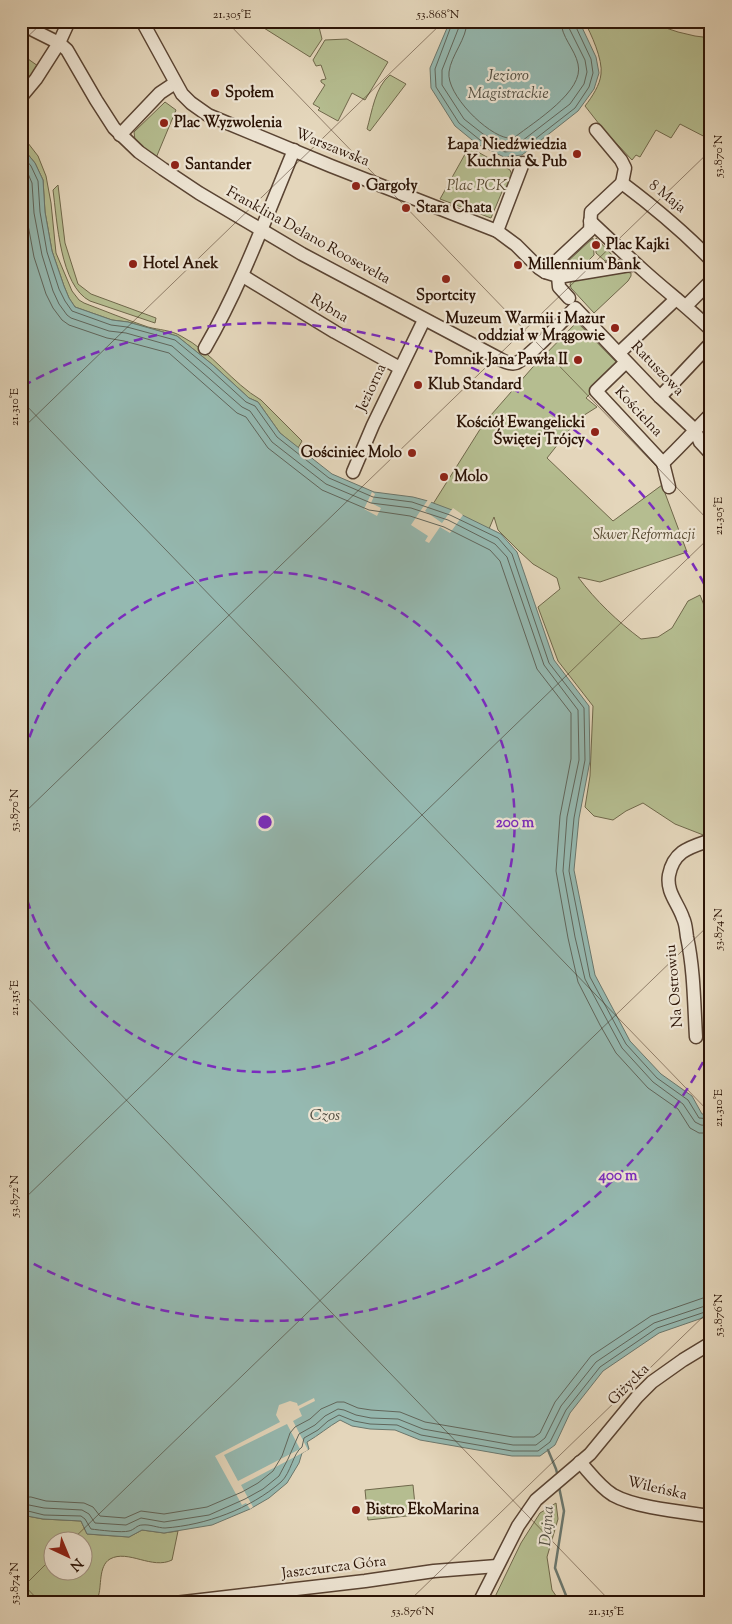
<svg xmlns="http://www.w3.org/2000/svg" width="732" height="1624" viewBox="0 0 732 1624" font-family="'Sorts Mill Goudy',serif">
  <rect width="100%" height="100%" fill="#e4d6bb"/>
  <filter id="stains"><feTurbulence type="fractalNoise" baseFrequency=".004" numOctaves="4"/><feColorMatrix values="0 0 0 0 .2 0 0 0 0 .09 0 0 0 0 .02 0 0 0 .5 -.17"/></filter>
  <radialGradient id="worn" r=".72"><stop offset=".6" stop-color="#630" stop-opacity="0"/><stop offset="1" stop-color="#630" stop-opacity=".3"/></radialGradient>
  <g fill="#b5bd90" stroke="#70684b" fill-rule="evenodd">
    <polygon points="223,21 316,21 318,23 322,39 310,57 256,23"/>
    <path d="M584,21H645L678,32L695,36L711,38V140L680,124L671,138L656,130L640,157L636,155L632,160L603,129L585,106C592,97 600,85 601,74C603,60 591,33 584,21Z"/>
    <polygon points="347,39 388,62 365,100 352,93 338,121 318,110 320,108 313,104 325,85 321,82 321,80 326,79 321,65 316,66 313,60 325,40"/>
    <polygon points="21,54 38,66 21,90"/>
    <path d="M390,75L406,84L370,131L367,129C372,112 375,87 390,75Z"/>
    <polygon points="165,102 176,110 156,158 135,140 134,132"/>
    <path d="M21,134L38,156L46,176L51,203L56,253L72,291L79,300L84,303C105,311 127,320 148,327C159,330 171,330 181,336C212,352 232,383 261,400L302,441L298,448L280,433L258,402L249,398L213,365L177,336L128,322L112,320L75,307L69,298L64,286L52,251L45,212L43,180L35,163L21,146Z"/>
    <path d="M469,147L510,170C513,177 512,182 509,189L504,187L491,218L440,199Z"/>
    <path d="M58,185L65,243L78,284L91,294L156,318L155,323L90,301C60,286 57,220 53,190Z"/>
    <polygon points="593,238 594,255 585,264 567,267 565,264"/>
    <polygon points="596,238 615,258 605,261 596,253"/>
    <polygon points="625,272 631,273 631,276 628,281 594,313 571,288 570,284 572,280"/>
    <path d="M577,322L619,365L586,398L597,407L578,419L547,458L613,521L662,485L687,552L600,582L578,577C596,601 617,621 641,639L658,637L672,628L688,601L700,595L711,623V838L675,824L643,803L626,811L613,820L594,816L585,807L590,776L593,706L558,661L538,607L560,589L557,578L533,564L520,552L498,530L494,517L489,529L433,504L484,423L532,368Z"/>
    <polygon points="413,1485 416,1515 368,1520 365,1490"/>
    <polygon points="556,1503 558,1519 547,1557 552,1590 561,1603 492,1603 521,1543 540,1513"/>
    <path d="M21,1516H27L43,1519L81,1521L87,1534L129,1537L142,1530L164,1533L178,1531L172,1560C152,1570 128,1549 110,1559C98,1566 102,1587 98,1597C98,1598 95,1602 93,1603H21ZM52,1542H82V1572H52Z"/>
  </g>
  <g fill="#95b9b1" stroke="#6b776d">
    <polygon points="450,21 579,21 596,57 599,73 594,89 578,111 522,155 504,157 477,144 455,126 431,88 430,68"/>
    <path d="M21,146L35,163L43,180L45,212L52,251L64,286L69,298L75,307L112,320L128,322L177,336L213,365L249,398L258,402L280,433L332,474L374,492L413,497L428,501L452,510L501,534L517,552L554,660L589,706L590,761L579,818L574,870L595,975L630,1041L661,1074L692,1096L702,1114H711V1315L659,1333L603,1371L570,1413L555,1445L540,1456H512L420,1440L395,1430L370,1429L352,1426L340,1420C328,1427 319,1435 307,1442L309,1449L302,1453L299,1463L287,1483L269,1498L250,1509L212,1525L164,1533L142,1530L129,1537L87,1534L81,1521L43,1519L27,1516H21Z"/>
  </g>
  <g fill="#e4d6bb" fill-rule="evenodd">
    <polygon points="372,492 375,494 371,503 381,508 377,516 364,509"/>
    <polygon points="429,498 432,501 425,511 442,523 453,508 463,515 450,533 440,527 429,543 425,541 428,536 411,525"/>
    <path d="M314,1398L315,1401L299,1409L302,1416L293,1421L308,1450L241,1485L253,1507L250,1509L246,1503L242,1505L215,1456L280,1422L276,1415L279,1405L290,1401L297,1403L298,1406ZM287,1424L300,1449L238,1481L224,1455Z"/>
  </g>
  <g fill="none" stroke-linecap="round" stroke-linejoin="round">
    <g stroke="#60665c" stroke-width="1">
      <polyline points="453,21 435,69 436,87 459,123 480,140 505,152 521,150 575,108 589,87 593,73 591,59 575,25 575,21"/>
      <polyline points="460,21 459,27 442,70 442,85 464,119 483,134 506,146 518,144 570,104 584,84 587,72 585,60 569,28 568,21"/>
      <path d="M467,21C467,39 451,55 449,72C446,94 487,135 508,138C509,138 514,137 515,137C534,122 585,91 578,64C575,49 561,37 561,21"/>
      <polyline points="21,154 31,166 38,181 40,212 47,252 59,289 65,301 72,311 111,325 127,327 175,340 210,369 246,402 255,406 277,437 329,478 373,497 412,502 450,515 498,538 512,554 549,663 584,708 585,760 574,818 569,871 590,977 626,1044 657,1078 688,1100 699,1118 711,1119"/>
      <polyline points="21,164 26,169 32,183 34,213 42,255 53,291 59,304 67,315 71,318 109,331 126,333 172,346 242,407 250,411 272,442 326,484 371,503 411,508 448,520 495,544 507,557 544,665 578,710 579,760 567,817 563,871 575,937 585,979 622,1048 653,1082 683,1104 695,1122 701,1125 711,1126"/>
      <polyline points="21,177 25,185 26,214 34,257 46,294 53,308 62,320 69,325 107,338 124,341 169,353 237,413 246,417 268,448 322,490 369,510 410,516 444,527 490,550 500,561 537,669 571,713 571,759 560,816 556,871 568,938 578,982 600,1025 616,1053 648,1088 678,1109 690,1128 699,1133 711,1133"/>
      <polyline points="21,1497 31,1497 46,1501 84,1503 93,1507 100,1516 125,1518 141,1511 164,1514 207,1507 242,1492 258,1483 273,1471 282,1456 290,1433 295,1427 310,1419 321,1409 337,1402 344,1402 358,1408 371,1410 400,1412 425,1422 513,1437 534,1437 540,1433 555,1402 591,1356 651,1316 703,1298 711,1297"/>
      <polyline points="21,1505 29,1505 44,1508 82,1510 89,1514 95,1523 126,1525 141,1518 164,1522 209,1515 245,1499 263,1489 279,1476 288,1459 299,1434 315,1425 325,1416 338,1409 344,1410 356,1415 371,1418 398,1419 423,1429 513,1445 536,1445 545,1438 561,1406 596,1362 654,1323 711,1304"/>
      <path d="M21,1511H28L44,1515L81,1516L85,1519L91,1529C99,1530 122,1533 129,1531C134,1530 137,1525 142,1525C150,1524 158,1528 165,1528C206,1525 250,1509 281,1482C291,1473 293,1453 302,1447L304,1438L318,1430L328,1421L339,1415L354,1421L370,1424L397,1425L421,1435L512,1451H538L550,1442L566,1410L600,1367L657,1328L711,1310"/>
    </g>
    <g stroke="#6b776d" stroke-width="2.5">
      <polyline points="548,1450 556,1469 558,1477"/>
      <polyline points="559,1487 564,1511 555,1568 569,1603"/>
    </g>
    <g stroke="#5a4433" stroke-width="15">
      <g id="minor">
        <polyline points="142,21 182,94 191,103 208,115 331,166 497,231 516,245 539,268 545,272 558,276 564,276 636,264"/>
        <path d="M21,24L59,43L67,50L96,100L114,128L139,152L163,169L199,193L302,254L498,358C503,361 510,365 516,363C528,359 564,319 575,308L660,397L695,430L700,442L711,454"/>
        <polyline points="21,97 36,79 59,43 69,21"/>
        <polyline points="596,130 621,160 625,168 622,183"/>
        <polyline points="120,135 160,93 175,83"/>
        <path d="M622,183C654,207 683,231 711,260"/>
        <path d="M590,221C608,238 626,255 644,271C666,291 690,309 711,330"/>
        <polyline points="497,231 523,163"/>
        <polyline points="545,272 590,230 591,212 622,183"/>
        <polyline points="243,276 335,332 400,368"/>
        <polyline points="558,276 559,287 569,298"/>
        <polyline points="686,306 711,281"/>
        <path d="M205,348C241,286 266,217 294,150"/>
        <polyline points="619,353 676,299"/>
        <polyline points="626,362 596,391 663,463"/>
        <polyline points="660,397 711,343"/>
        <path d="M663,463C680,447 695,430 711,414"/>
        <polyline points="663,463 669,487"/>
        <polyline points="353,472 373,425 424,320"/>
        <path d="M696,1037C694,1003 694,970 687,937C686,931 686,924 683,918C678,903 666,892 669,875C674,850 691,847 711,840"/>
        <path d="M580,1462C590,1473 600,1487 613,1495C636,1508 683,1512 711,1516"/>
        <polyline points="175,1603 365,1581 434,1571 497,1566"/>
        <polyline points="479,1603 518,1526 536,1500 590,1454 637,1397 652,1382 683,1360 711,1343"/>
      </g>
    </g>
    <use href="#minor" stroke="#ede4d3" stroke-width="12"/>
  </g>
  <path fill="none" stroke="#2c1406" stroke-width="1" stroke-opacity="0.45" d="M226,21L711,523M21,43L44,21M21,400L711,1114M21,430L444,21M21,816L711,150M21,991L612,1603M21,1202L711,536M70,1542L711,923M21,1582L41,1603M21,1589L52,1558M407,1603L711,1309"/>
  <g fill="none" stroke="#7b2cbf" stroke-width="2.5" stroke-dasharray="9 6">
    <path d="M21 766A250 250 0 1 1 21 878"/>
    <path d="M710 1049A499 499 0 0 1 23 1258M23 386A499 499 0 0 1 710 595"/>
  </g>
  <g fill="#8f2418" stroke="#ede4d3" stroke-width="2">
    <circle cx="215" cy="93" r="5"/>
    <circle cx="164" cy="123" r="5"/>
    <circle cx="577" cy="154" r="5"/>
    <circle cx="175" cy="165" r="5"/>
    <circle cx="356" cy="186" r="5"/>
    <circle cx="406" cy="208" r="5"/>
    <circle cx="596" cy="245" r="5"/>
    <circle cx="133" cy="264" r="5"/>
    <circle cx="518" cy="265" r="5"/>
    <circle cx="446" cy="279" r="5"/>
    <circle cx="615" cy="328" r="5"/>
    <circle cx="578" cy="360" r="5"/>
    <circle cx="418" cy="385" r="5"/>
    <circle cx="595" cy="432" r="5"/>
    <circle cx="412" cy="453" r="5"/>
    <circle cx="444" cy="477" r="5"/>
    <circle cx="356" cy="1510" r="5"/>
  </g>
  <g text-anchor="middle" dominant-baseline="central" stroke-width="4.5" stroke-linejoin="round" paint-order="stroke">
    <g font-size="15" font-weight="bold" fill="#2c1406" stroke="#ede4d3" text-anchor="start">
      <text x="225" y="93">Społem</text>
      <text x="174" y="123">Plac Wyzwolenia</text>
      <text x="567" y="145" text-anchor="end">Łapa Niedźwiedzia<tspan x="567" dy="17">Kuchnia &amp; Pub</tspan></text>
      <text x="185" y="165">Santander</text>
      <text x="366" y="186">Gargoły</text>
      <text x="416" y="208">Stara Chata</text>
      <text x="606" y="245">Plac Kajki</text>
      <text x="143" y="264">Hotel Anek</text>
      <text x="528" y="265">Millennium Bank</text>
      <text x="446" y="296" text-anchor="middle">Sportcity</text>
      <text x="605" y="319" text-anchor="end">Muzeum Warmii i Mazur<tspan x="605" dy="17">oddział w Mrągowie</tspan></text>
      <text x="568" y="360" text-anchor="end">Pomnik Jana Pawła II</text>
      <text x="428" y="385">Klub Standard</text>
      <text x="585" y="423" text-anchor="end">Kościół Ewangelicki<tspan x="585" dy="17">Świętej Trójcy</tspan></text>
      <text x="402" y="453" text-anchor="end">Gościniec Molo</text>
      <text x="454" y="477">Molo</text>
      <text x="366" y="1510">Bistro EkoMarina</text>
    </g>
    <g font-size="15" fill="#2c1406" stroke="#ede4d3">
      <text transform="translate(332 148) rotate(22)">Warszawska</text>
      <text transform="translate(667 197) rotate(39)">8 Maja</text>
      <text transform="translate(308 236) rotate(29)">Franklina Delano Roosevelta</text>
      <text transform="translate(329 309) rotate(31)">Rybna</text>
      <text transform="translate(657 369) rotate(46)">Ratuszowa</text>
      <text transform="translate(372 388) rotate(-65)">Jeziorna</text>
      <text transform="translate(638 412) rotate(47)">Kościelna</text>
      <text transform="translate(675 986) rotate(-95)">Na Ostrowiu</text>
      <text transform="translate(629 1385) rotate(-45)">Giżycka</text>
      <text transform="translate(657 1489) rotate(13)">Wileńska</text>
      <text transform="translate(334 1568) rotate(-7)">Jaszczurcza Góra</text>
    </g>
    <g font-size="15" font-style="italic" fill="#55472f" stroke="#ede4d3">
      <text x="477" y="186">Plac PCK</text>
      <text x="644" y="535">Skwer Reformacji</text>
    </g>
    <g font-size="16" font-style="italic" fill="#514e42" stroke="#ede4d3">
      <text x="508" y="76">Jezioro<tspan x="508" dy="18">Magistrackie</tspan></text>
      <text x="325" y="1116">Czos</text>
      <text transform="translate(548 1526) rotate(-86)">Dajna</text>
    </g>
  </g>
  <circle cx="265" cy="822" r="8" fill="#7b2cbf" stroke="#ede4d3" stroke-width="2.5"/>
  <g font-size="15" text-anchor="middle" font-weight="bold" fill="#7b2cbf" stroke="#ede4d3" stroke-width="4.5" stroke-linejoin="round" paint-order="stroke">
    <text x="515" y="827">200 m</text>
    <text x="618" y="1180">400 m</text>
  </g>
  <rect width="732" height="1624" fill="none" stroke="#e4d6bb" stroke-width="55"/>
  <g transform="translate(68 1556) rotate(136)"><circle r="24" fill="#ede4d3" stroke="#a09181"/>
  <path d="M0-4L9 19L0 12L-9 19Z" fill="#8f2418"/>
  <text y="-8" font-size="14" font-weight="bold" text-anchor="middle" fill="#2c1406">N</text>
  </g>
  <rect x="28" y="28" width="676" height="1568" fill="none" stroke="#2c1406" stroke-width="2"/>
  <g font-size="12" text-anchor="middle" fill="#2c1406">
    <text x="232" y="18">21.305°E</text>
    <text x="438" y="18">53.868°N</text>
    <text transform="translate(718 156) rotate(-90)" y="4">53.870°N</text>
    <text transform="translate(14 407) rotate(-90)" y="4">21.310°E</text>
    <text transform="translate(718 516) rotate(-90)" y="4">21.305°E</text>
    <text transform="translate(14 810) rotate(-90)" y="4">53.870°N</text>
    <text transform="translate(718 929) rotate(-90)" y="4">53.874°N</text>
    <text transform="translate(14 998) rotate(-90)" y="4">21.315°E</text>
    <text transform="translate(718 1108) rotate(-90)" y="4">21.310°E</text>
    <text transform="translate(14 1196) rotate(-90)" y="4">53.872°N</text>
    <text transform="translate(718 1315) rotate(-90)" y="4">53.876°N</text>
    <text transform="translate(14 1583) rotate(-90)" y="4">53.874°N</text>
    <text x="413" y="1615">53.876°N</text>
    <text x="606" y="1615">21.315°E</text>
  </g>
  <rect width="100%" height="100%" filter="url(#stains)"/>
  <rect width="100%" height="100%" fill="url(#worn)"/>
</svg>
